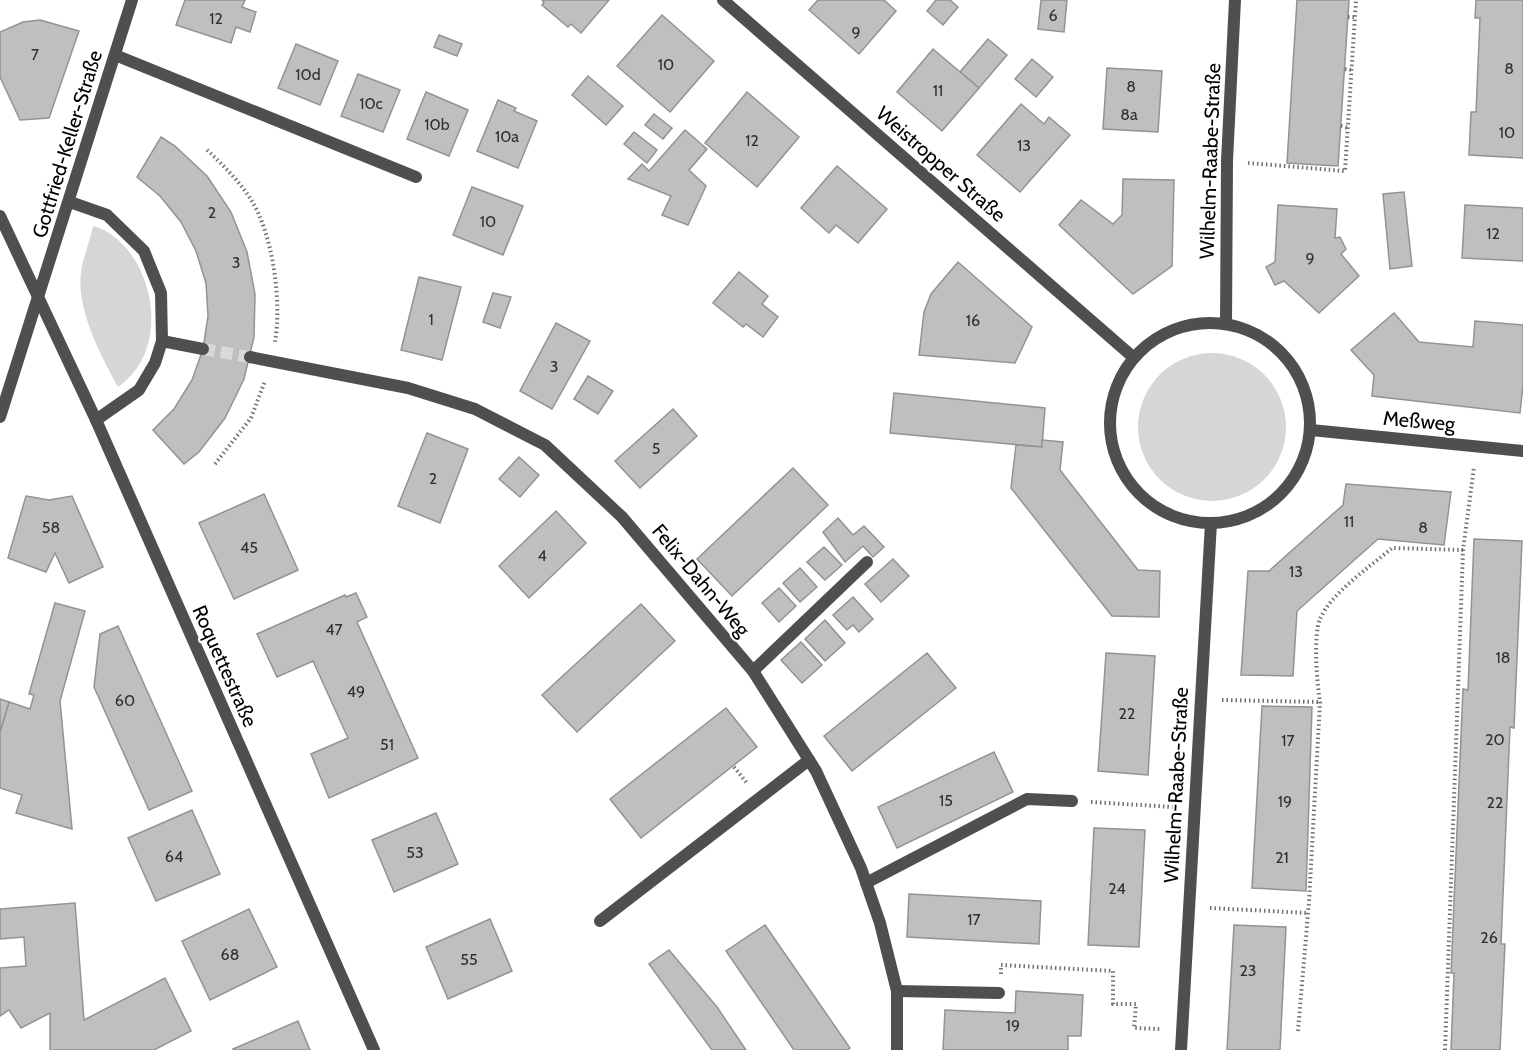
<svg xmlns="http://www.w3.org/2000/svg" width="1523" height="1050" viewBox="0 0 1523 1050" font-family="Cabin,sans-serif">
  <rect width="100%" height="100%" fill="#fff"/>
  <g fill="#d6d6d6">
    <path d="M93,226C107,229 118,239 127,249C159,288 163,356 118,387C101,356 76,309 81,272C83,257 90,241 93,226Z"/>
    <circle cx="1212" cy="427" r="74"/>
  </g>
  <g fill="#bfbfbf" stroke="#939393" stroke-width="1.5">
    <polygon points="185,0 245,0 242,7 256,12 250,32 236,27 231,43 176,25"/>
    <polygon points="542,0 609,0 581,33 571,24 568,27 542,5 544,2"/>
    <polygon points="818,0 884,0 896,11 859,54 809,10"/>
    <polygon points="936,0 950,0 958,7 943,25 927,11"/>
    <polygon points="1041,0 1067,0 1064,32 1038,29"/>
    <polygon points="1297,0 1349,0 1338,166 1287,163"/>
    <polygon points="1476,0 1523,0 1523,158 1469,155 1471,112 1476,112 1480,18 1475,18"/>
    <polygon points="662,15 714,61 670,112 617,66"/>
    <polygon points="40,20 79,31 49,118 20,120 0,77 0,32 23,22"/>
    <polygon points="439,35 462,44 457,56 434,47"/>
    <polygon points="988,39 1007,55 979,88 960,72"/>
    <polygon points="296,44 338,61 320,105 278,88"/>
    <polygon points="933,49 979,88 942,131 897,92"/>
    <polygon points="1032,59 1053,77 1036,97 1015,79"/>
    <polygon points="1107,68 1162,71 1158,132 1103,129"/>
    <polygon points="358,74 400,90 383,132 341,116"/>
    <polygon points="588,76 623,106 606,125 572,95"/>
    <polygon points="426,92 468,110 449,156 407,139"/>
    <polygon points="747,92 799,137 757,187 705,143"/>
    <polygon points="498,100 516,108 514,111 537,121 518,168 477,151"/>
    <polygon points="1021,104 1044,124 1049,117 1070,135 1020,192 977,155"/>
    <polygon points="654,114 672,128 663,139 645,125"/>
    <polygon points="685,130 707,149 689,170 706,186 688,225 662,215 671,196 628,179 642,164 649,171"/>
    <polygon points="634,132 657,150 647,163 624,144"/>
    <polygon points="161,137 175,146 207,176 231,212 247,252 255,294 254,337 244,379 225,418 199,452 184,464 153,430 174,409 192,380 203,349 208,316 206,283 196,251 181,222 160,196 137,177"/>
    <polygon points="837,166 887,209 858,243 836,225 829,233 801,208"/>
    <polygon points="1123,179 1174,180 1172,266 1133,294 1059,225 1081,200 1113,224 1122,215"/>
    <polygon points="472,187 523,206 503,255 453,235"/>
    <polygon points="1404,192 1412,266 1390,269 1383,194"/>
    <polygon points="1278,205 1337,209 1335,238 1340,237 1346,249 1341,254 1359,276 1319,313 1284,281 1275,285 1266,267 1275,262"/>
    <polygon points="1465,205 1523,208 1523,261 1462,258"/>
    <polygon points="958,262 1032,327 1015,363 919,355 924,312 931,294"/>
    <polygon points="739,272 768,296 762,304 778,317 763,337 746,324 743,327 713,303"/>
    <polygon points="419,277 461,287 442,360 401,350"/>
    <polygon points="493,293 511,297 500,328 483,322"/>
    <polygon points="1394,313 1419,342 1473,347 1475,321 1523,325 1523,385 1520,413 1372,396 1374,375 1351,350"/>
    <polygon points="556,323 590,341 552,409 520,391"/>
    <polygon points="588,376 613,391 598,414 574,399"/>
    <polygon points="894,393 1045,408 1042,447 890,433"/>
    <polygon points="673,409 697,436 640,488 615,461"/>
    <polygon points="427,433 468,449 440,523 398,506"/>
    <polygon points="1042,440 1063,442 1060,470 1138,570 1160,571 1159,617 1112,616 1011,488 1016,445 1042,447"/>
    <polygon points="519,457 539,475 520,497 499,479"/>
    <polygon points="793,468 828,505 732,596 697,559"/>
    <polygon points="1346,484 1451,492 1444,545 1378,539 1297,611 1293,676 1241,675 1248,571 1269,571 1343,505"/>
    <polygon points="264,494 298,570 234,599 199,523"/>
    <polygon points="26,496 49,500 72,496 103,567 69,583 55,553 46,572 8,558"/>
    <polygon points="556,511 586,543 529,598 499,566"/>
    <polygon points="838,518 853,535 864,526 884,547 873,557 863,546 845,562 823,532"/>
    <polygon points="1474,539 1522,541 1514,728 1510,727 1501,944 1505,944 1500,1050 1451,1050 1454,973 1451,973 1463,689 1468,690"/>
    <polygon points="824,547 842,565 825,580 807,562"/>
    <polygon points="893,559 909,576 881,602 865,584"/>
    <polygon points="800,568 817,587 800,602 783,583"/>
    <polygon points="779,588 796,606 779,622 762,603"/>
    <polygon points="356,593 367,617 357,622 418,758 329,798 311,754 348,738 313,661 277,677 257,634 345,595 346,597"/>
    <polygon points="853,597 873,619 859,632 853,625 847,630 833,615"/>
    <polygon points="55,603 85,611 60,701 72,829 16,813 22,795 0,788 0,732 9,702 30,709 34,695 29,694"/>
    <polygon points="641,604 675,641 577,732 542,695"/>
    <polygon points="825,620 845,643 825,661 805,639"/>
    <polygon points="118,626 192,791 149,810 94,687 100,634"/>
    <polygon points="801,642 822,665 802,683 781,660"/>
    <polygon points="927,653 956,688 852,771 824,736"/>
    <polygon points="1106,653 1155,656 1148,775 1098,771"/>
    <polygon points="0,699 9,702 0,732"/>
    <polygon points="1262,706 1312,707 1306,891 1252,888"/>
    <polygon points="726,708 757,747 641,838 610,799"/>
    <polygon points="994,752 1013,792 897,848 878,807"/>
    <polygon points="192,810 220,874 156,901 128,838"/>
    <polygon points="436,813 458,864 394,892 372,840"/>
    <polygon points="1094,828 1145,830 1139,947 1088,945"/>
    <polygon points="909,894 1041,901 1039,944 907,937"/>
    <polygon points="75,903 84,1020 165,978 191,1031 154,1050 50,1050 50,1013 21,1028 9,1010 0,1016 0,968 26,966 24,937 0,939 0,909"/>
    <polygon points="249,909 277,967 210,1000 182,941"/>
    <polygon points="490,919 512,971 448,999 426,947"/>
    <polygon points="765,925 850,1048 847,1050 794,1050 726,951"/>
    <polygon points="1234,925 1286,927 1280,1050 1227,1050"/>
    <polygon points="669,950 717,1007 746,1050 712,1050 649,964"/>
    <polygon points="1016,991 1083,995 1081,1036 1068,1036 1068,1050 943,1050 945,1010 1015,1013"/>
    <polygon points="298,1021 310,1050 234,1050 233,1049"/>
  </g>
  <g fill="none" stroke-linecap="round" stroke-linejoin="round">
    <polyline stroke="#d9d9d9" stroke-width="12" stroke-dasharray="12 6" stroke-linecap="butt" points="203,349 250,357"/>
    <g stroke="#717171" stroke-width="4" stroke-dasharray="1.5 3" stroke-linecap="butt">
      <polyline points="1348,17 1355,17"/>
      <polyline points="1345,69 1352,70"/>
      <polyline points="1341,126 1348,128"/>
      <path d="M207,150C223,165 238,180 250,198C273,233 282,302 275,342"/>
      <polyline points="1248,163 1345,171 1356,0"/>
      <polyline points="215,464 251,418 265,381"/>
      <polyline points="1222,700 1320,702"/>
      <polyline points="734,767 747,783"/>
      <polyline points="1091,802 1173,807"/>
      <polyline points="1210,908 1308,913"/>
      <polyline points="1001,974 1001,965 1113,971 1113,1004 1136,1004 1134,1028 1160,1029"/>
      <path d="M1298,1031L1309,902L1320,702C1317,683 1313,636 1320,619C1331,593 1371,566 1392,548L1463,550"/>
      <polyline points="1445,1050 1463,550 1474,467"/>
    </g>
    <g stroke="#4f4f4f" stroke-width="12">
      <polyline points="115,55 416,177"/>
      <polyline points="753,671 867,562"/>
      <polyline points="866,883 1027,799 1072,801"/>
      <polyline points="600,921 809,760"/>
      <polyline points="897,991 999,993"/>
    </g>
    <g stroke="#4f4f4f" stroke-width="12">
      <polyline points="723,0 1133,357"/>
      <polyline points="70,202 107,215 144,251 161,293 162,341 155,363 139,390 96,420"/>
      <polyline points="0,216 96,420 374,1050"/>
      <circle cx="1210" cy="423" r="100"/>
      <polyline points="1226,324 1227,161 1235,0"/>
      <polyline points="162,341 203,349"/>
      <polyline points="250,357 408,388 475,409 545,445 622,517 753,671 816,771 861,868 880,923 897,991 897,1050"/>
      <polyline points="1311,430 1523,451"/>
      <polyline points="1181,1050 1211,523"/>
    </g>
    <polyline stroke="#4f4f4f" stroke-width="12" points="0,417 132,0"/>
  </g>
  <g text-anchor="middle" dominant-baseline="central" stroke-width="4.5" stroke-linejoin="round" paint-order="stroke">
    <g font-size="16" fill="#303030">
      <text x="1053" y="15">6</text>
      <text x="216" y="18">12</text>
      <text x="856" y="32">9</text>
      <text x="35" y="54">7</text>
      <text x="666" y="64">10</text>
      <text x="1509" y="68">8</text>
      <text x="308" y="74">10d</text>
      <text x="1131" y="86">8</text>
      <text x="938" y="90">11</text>
      <text x="371" y="103">10c</text>
      <text x="1129" y="114">8a</text>
      <text x="437" y="124">10b</text>
      <text x="1507" y="132">10</text>
      <text x="507" y="136">10a</text>
      <text x="752" y="140">12</text>
      <text x="1024" y="145">13</text>
      <text x="212" y="212">2</text>
      <text x="488" y="221">10</text>
      <text x="1493" y="233">12</text>
      <text x="1310" y="258">9</text>
      <text x="236" y="262">3</text>
      <text x="431" y="319">1</text>
      <text x="973" y="320">16</text>
      <text x="554" y="366">3</text>
      <text x="656" y="448">5</text>
      <text x="433" y="478">2</text>
      <text x="1349" y="521">11</text>
      <text x="51" y="527">58</text>
      <text x="1423" y="527">8</text>
      <text x="249" y="547">45</text>
      <text x="542" y="555">4</text>
      <text x="1296" y="571">13</text>
      <text x="334" y="629">47</text>
      <text x="1503" y="657">18</text>
      <text x="356" y="691">49</text>
      <text x="125" y="700">60</text>
      <text x="1127" y="713">22</text>
      <text x="1495" y="739">20</text>
      <text x="1288" y="740">17</text>
      <text x="387" y="744">51</text>
      <text x="946" y="800">15</text>
      <text x="1285" y="801">19</text>
      <text x="1495" y="802">22</text>
      <text x="415" y="852">53</text>
      <text x="174" y="856">64</text>
      <text x="1282" y="857">21</text>
      <text x="1117" y="888">24</text>
      <text x="974" y="919">17</text>
      <text x="1489" y="937">26</text>
      <text x="230" y="954">68</text>
      <text x="469" y="959">55</text>
      <text x="1248" y="970">23</text>
      <text x="1013" y="1025">19</text>
    </g>
    <g font-size="20" fill="#000" stroke="#fff">
      <text transform="translate(67 144) rotate(-73)">Gottfried-Keller-Straße</text>
      <text transform="translate(1210 161) rotate(-88)">Wilhelm-Raabe-Straße</text>
      <text transform="translate(941 164) rotate(41)">Weistropper Straße</text>
      <text transform="translate(1419 421) rotate(5)">Meßweg</text>
      <text transform="translate(701 580) rotate(50)">Felix-Dahn-Weg</text>
      <text transform="translate(225 666) rotate(66)">Roquettestraße</text>
      <text transform="translate(1176 785) rotate(-87)">Wilhelm-Raabe-Straße</text>
    </g>
  </g>
</svg>
